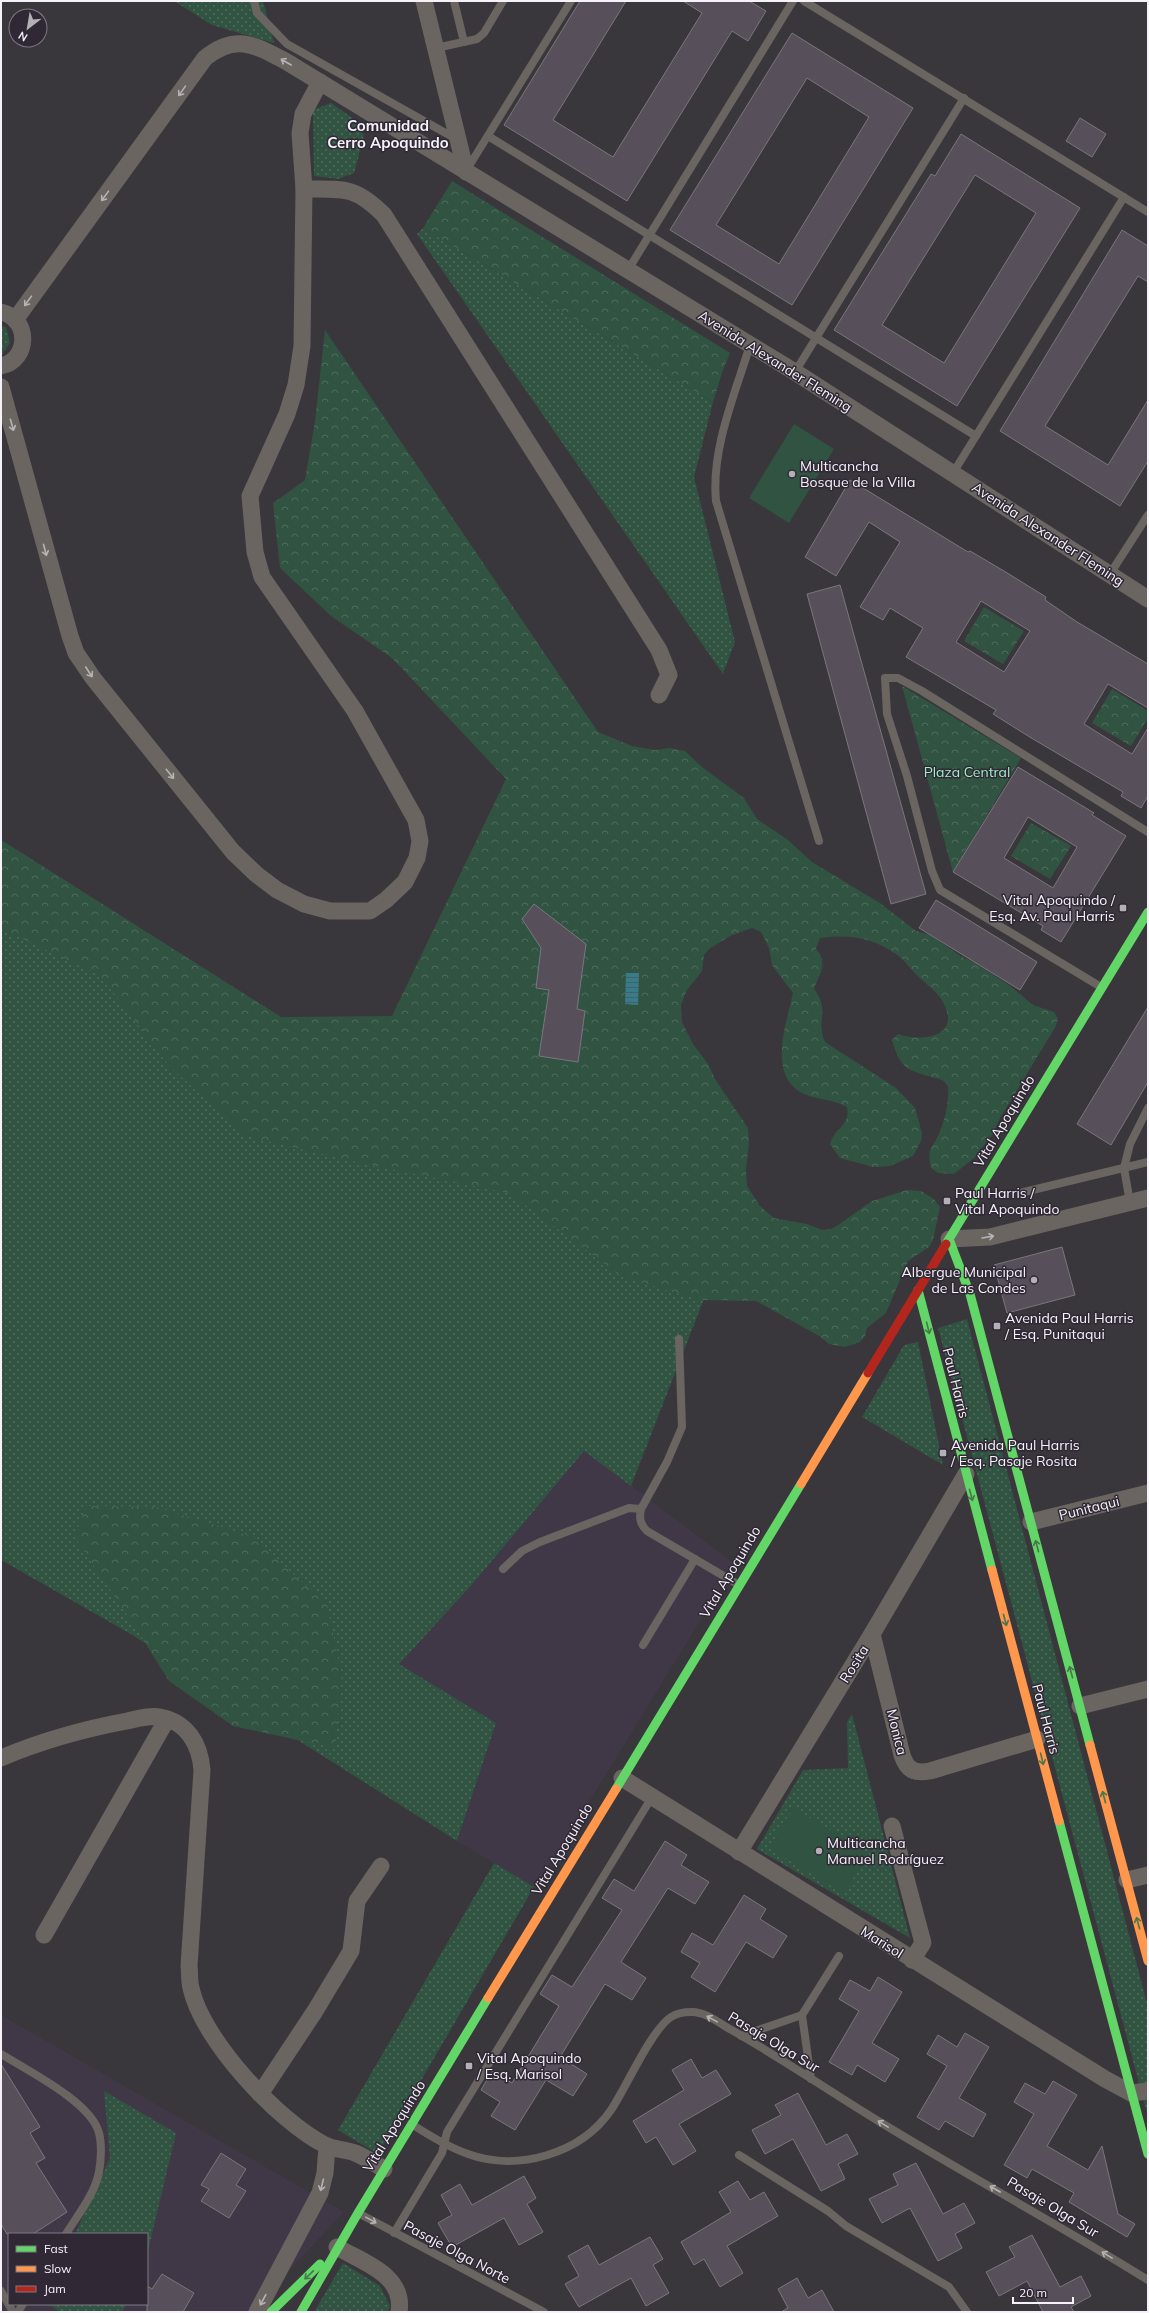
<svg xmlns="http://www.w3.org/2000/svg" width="1149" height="2313" viewBox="0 0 1149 2313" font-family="Mulish,sans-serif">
  <defs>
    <pattern id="grass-dots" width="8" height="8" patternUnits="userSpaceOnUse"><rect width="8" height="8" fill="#315342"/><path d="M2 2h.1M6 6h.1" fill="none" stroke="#4f6c5e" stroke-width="1.8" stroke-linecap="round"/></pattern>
    <pattern id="forest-crowns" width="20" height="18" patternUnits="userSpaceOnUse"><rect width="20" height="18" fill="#315342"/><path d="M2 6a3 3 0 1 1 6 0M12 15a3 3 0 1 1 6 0" fill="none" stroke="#4f6c5e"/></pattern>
    <pattern id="water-rules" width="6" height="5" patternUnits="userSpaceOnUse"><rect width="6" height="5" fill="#3a7b89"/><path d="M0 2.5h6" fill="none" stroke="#42626a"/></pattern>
  </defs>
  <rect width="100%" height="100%" fill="#39363c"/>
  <g fill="#413847" fill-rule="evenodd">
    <polygon points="584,1450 735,1564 573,1828 534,1887 457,1841 496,1723 398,1664 469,1588"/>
    <path d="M1,2015L344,2212L250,2312H1ZM9,2234H147V2304H9Z"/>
  </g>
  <g fill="url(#grass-dots)">
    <polygon points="174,1 263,1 274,43 212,25"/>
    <polygon points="331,103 354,119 364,136 354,173 338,179 314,176 313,110"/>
    <polygon points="423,228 713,402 694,477 735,642 723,674 417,234"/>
    <polygon points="1,326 6,327 10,343 1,356"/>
    <polygon points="1,840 366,1071 711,1281 631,1486 584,1451 469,1588 399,1664 496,1723 457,1841 129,1633 1,1560"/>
    <polygon points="967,1319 1148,2007 1148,2117 938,1328"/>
    <polygon points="918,1342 943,1465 862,1417 904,1345"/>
    <polygon points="852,1714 910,1938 757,1849 803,1770 848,1768 847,1722"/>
    <polygon points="494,1863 534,1887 378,2154 338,2130"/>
    <polygon points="104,2091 176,2133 147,2255 147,2234 75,2234 110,2158"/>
    <polygon points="343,2263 380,2286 390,2306 388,2312 314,2312"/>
    <polygon points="48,2304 127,2304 122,2312 60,2312"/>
  </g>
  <g fill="url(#forest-crowns)">
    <polygon points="452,181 730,353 722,373 713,402 423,228"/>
    <path d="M325,330L598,732L632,746L655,750L670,748L685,751L702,767L744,798L757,819L788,840L812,862L880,903L916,931L930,935L962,957L975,963L1009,985L1033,1005L1054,1012L1058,1019L1056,1026L1000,1118L992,1135L974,1158L954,1174L938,1173L931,1168C926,1146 934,1148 940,1131C946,1116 949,1101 948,1085C942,1079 939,1079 932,1077C905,1070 900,1067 892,1040L898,1034C916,1041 957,1040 946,1009C941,994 930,988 919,977C911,970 905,960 896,954C872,937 848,934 820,938L816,949C829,963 819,974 814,989C831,1012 815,1018 825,1042L896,1088L915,1108L922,1133L921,1141L913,1156L890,1166L873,1167L840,1158L830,1144C834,1128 851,1125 847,1107C833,1099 818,1100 804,1094C766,1076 787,1022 793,993L772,965L769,948L761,932L752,928L730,936L709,949L704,955L702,971L687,990L681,1005L682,1022L693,1044L708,1064L715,1079L748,1128L749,1143L746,1169L747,1186L760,1206L774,1218L807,1224L822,1230L831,1229L838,1225L872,1201L907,1190L921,1191L934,1199L940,1207L933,1240L929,1247L908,1261L886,1313L867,1328L865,1336L860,1342L845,1347L829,1344L819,1336L756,1301L699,1300L621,1276L509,1193L356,1162L246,1136L169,1066L100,975L1,929V840L281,1017L392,1016L506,779L392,658L331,616L280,568L273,503L305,480L315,421Z"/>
    <polygon points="984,607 1024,631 1003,664 964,641"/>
    <polygon points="902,686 1021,758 953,872"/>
    <polygon points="1112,689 1148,711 1148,718 1131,746 1092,723"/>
    <polygon points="1031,823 1071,846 1050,879 1011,856"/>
    <polygon points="87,1506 156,1507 251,1536 327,1604 342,1678 335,1748 233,1726 169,1681 135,1627 74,1536"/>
  </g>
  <g fill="#315342">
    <polygon points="794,424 834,449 789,523 749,498"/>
    <polygon points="793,1808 869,1853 844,1894 769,1848"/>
  </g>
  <polygon fill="url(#water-rules)" points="626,973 639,973 638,1005 625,1004"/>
  <g fill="#574f59" stroke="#7a777c" fill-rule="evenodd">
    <polygon points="580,1 626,1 553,120 613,157 702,13 683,1 749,1 766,11 748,41 732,31 627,201 504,125"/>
    <path d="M792,33L913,108L792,305L670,230ZM807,78L869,117L779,264L716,225Z"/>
    <polygon points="1080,118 1106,134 1092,157 1066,141"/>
    <path d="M961,134L1080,208L957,406L834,330L931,174L935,176ZM975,175L1036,213L944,363L882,325Z"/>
    <polygon points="1122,230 1148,246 1148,282 1138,276 1045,426 1108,465 1148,400 1148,461 1120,506 1000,431"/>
    <path d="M850,480L968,552L970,551L1004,571L1046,597L1045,600L1077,622L1148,664V708L1108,684L1084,724L1132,754L1148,728V796L1141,808L1121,796L1123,792L1033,739L993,714L996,710L906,657L923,628L890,608L883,620L860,607L900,542L869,522L836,576L805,557ZM981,601L1030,631L1004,672L956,642Z"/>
    <polygon points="840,585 926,894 891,904 807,594"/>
    <path d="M1018,767L1094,813L1092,815L1126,836L1061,942L1041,930L1043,926L953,872ZM1028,817L1077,847L1053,888L1004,858Z"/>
    <polygon points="936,900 1037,962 1020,990 919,928"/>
    <polygon points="534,904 586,944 577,1009 585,1011 578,1062 539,1056 549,990 536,988 541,948 522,919"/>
    <polygon points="1148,1007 1148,1082 1111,1145 1077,1124"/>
    <polygon points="1062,1247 1075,1295 1007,1313 994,1265"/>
    <polygon points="665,1841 687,1855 681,1865 709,1882 695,1904 668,1888 621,1962 646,1978 632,2000 605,1984 560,2057 587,2074 573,2096 546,2080 515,2130 491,2116 500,2102 481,2090 492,2071 512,2083 559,2006 540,1994 552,1975 572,1987 622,1910 602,1898 614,1879 634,1891"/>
    <polygon points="744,1895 766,1909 760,1919 787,1936 773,1958 746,1942 715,1992 691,1977 700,1963 681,1952 692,1933 713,1945"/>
    <polygon points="878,1977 902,1992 872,2043 899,2059 885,2082 857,2065 852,2075 829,2062 859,2011 839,1999 850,1980 870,1991"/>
    <polygon points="965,2033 989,2047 959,2098 986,2114 973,2137 945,2121 939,2130 917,2117 947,2066 927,2054 938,2035 957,2047"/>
    <polygon points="691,2059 702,2078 716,2070 731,2094 679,2124 696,2151 673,2165 656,2137 646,2143 633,2121 684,2090 672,2070"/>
    <polygon points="1,2064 40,2127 30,2133 45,2158 36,2163 67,2212 33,2234 7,2234 1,2224"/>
    <polygon points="1053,2081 1077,2095 1047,2146 1088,2170 1102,2146 1118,2214 1135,2224 1127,2237 1069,2202 1074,2193 1032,2169 1027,2178 1004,2165 1034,2114 1014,2102 1025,2083 1045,2094"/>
    <polygon points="798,2093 826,2145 847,2134 858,2154 838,2164 845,2179 821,2191 793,2139 765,2154 752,2130 781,2115 775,2105"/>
    <polygon points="221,2153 246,2169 236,2185 246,2191 229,2218 201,2201 209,2189 201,2185"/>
    <polygon points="916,2163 943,2214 964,2203 975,2223 955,2234 962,2248 938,2261 910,2208 882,2223 869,2199 898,2185 893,2174"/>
    <polygon points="524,2176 536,2198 527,2204 543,2232 519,2245 504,2218 452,2247 438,2223 452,2215 441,2195 460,2184 472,2205"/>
    <polygon points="738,2181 750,2200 764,2192 778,2216 727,2246 743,2273 720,2287 704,2259 694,2265 681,2242 731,2212 719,2192"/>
    <polygon points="1032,2235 1060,2287 1081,2276 1091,2296 1071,2307 1074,2312 1043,2312 1027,2281 999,2296 986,2272 1015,2257 1009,2247"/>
    <polygon points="650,2237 663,2259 653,2265 669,2293 646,2306 631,2278 579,2307 565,2284 579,2276 568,2256 588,2245 599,2265"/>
    <polygon points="162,2274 194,2293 183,2312 147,2312 147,2286 152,2289"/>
    <polygon points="797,2278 808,2298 822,2290 834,2312 781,2312 788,2308 778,2289"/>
  </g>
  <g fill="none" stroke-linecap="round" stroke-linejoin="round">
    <g stroke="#6a6561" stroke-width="8">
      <polyline points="254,1 257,13 287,44 458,140"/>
      <polyline points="454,1 464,42"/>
      <polyline points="804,1 1148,212"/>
      <polyline points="436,48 477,39 484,33 503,1"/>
      <polyline points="488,136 976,436"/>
      <polyline points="466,171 571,1"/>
      <polyline points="628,270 793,1"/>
      <path d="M750,345C735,394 711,449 716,501L819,841"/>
      <polyline points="795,372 964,98"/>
      <polyline points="953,473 1124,197"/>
      <polyline points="1110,574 1148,515"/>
      <polyline points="1101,987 940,890 932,871 907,776 887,714 885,678 898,678 922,691 1148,832"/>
      <polyline points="1020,1193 1148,1162"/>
      <polyline points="1130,1203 1124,1168 1130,1144 1148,1108"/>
      <path d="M679,1339L682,1427L667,1462L641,1509C639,1518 640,1524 647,1531L739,1585"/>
      <polyline points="503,1569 522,1551 540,1542 629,1508 641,1509"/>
      <polyline points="643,1645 695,1559"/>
      <polyline points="802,2015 811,2079"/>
      <polyline points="741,2036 802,2015 839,1956"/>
      <path d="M1,2054C28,2071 91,2102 99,2133C102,2144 101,2161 99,2172C95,2194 77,2216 66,2234"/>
      <path d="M413,2125C430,2136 448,2147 468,2154C517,2172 581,2154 611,2110C626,2088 651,2030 671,2017C677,2013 685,2012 692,2012C705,2012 718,2022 728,2028C780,2057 829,2091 880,2122C968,2176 1060,2225 1148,2280"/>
      <polyline points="739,2155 828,2211 846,2226 949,2287 967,2312"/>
      <polyline points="360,2214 544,2312"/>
      <polyline points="394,2233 442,2153 447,2132 652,1797"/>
      <polyline points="1,2291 13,2312"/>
      <polyline points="18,2312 23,2304"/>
    </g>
    <g stroke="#6a6561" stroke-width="17">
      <polyline points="424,1 466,172"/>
      <path d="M304,189C344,189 355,186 384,215L659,650L669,675L659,695"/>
      <path d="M1,312C30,318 30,360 1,366"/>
      <path d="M15,320L205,58C236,33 255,45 287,62L795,372L1148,599"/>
      <polyline points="1,387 70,636 76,653 93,678 233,852 256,874 277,890 304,904 330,911 370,911 386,900 405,882 417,858 420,841 416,820 355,711 262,577 255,552 250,496 287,414 296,385 302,346 304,189 300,133 303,114 320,82"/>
      <polyline points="949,1239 990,1237 1148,1198"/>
      <polyline points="1031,1522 1148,1493"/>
      <path d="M872,1634L902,1755C907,1770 914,1774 930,1771L1037,1739"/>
      <polyline points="1080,1706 1148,1689"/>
      <path d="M1,1758C41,1741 84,1729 127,1721C137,1719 149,1715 160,1717C187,1722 200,1744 202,1770L189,1966C190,1973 189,1981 191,1988C202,2040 279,2122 325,2145C334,2150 346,2149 355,2153C365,2157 375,2164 384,2169"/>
      <polyline points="622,1778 1105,2079 1131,2093 1148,2091"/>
      <polyline points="892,1826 923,1943 912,1960"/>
      <polyline points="739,1852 872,1634 966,1474"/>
      <polyline points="1127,1880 1148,1875"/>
      <polyline points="44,1935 167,1719"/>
      <polyline points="260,2094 315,2011 351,1951 357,1901 381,1866"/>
      <path d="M337,2247C364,2263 405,2275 399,2312"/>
      <polyline points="257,2312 320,2193 325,2173 327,2146"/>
    </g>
    <g stroke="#63d668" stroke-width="9">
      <polyline points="949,1239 970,1294 1090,1745"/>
      <polyline points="946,1244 1148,912"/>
      <polyline points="918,1290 992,1570"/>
      <polyline points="616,1789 801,1484"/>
      <polyline points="1059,1821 1148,2154"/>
      <polyline points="271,2312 320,2264"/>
      <polyline points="301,2312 358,2213 488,1998"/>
    </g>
    <g stroke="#ff974d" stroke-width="9">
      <polyline points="801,1484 868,1373"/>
      <polyline points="992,1570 1059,1821"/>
      <polyline points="1090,1745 1148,1961"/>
      <polyline points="488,1998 616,1789"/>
    </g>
    <polyline stroke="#b3261e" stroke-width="9" points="868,1373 946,1244"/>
  </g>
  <defs><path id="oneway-shaft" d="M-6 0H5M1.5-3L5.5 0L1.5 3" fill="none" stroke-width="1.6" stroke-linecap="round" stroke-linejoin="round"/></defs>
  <g stroke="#b7b3b5">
    <use href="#oneway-shaft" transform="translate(286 62) rotate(-150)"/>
    <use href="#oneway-shaft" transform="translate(182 91) rotate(125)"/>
    <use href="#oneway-shaft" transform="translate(105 196) rotate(126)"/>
    <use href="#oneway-shaft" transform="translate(28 301) rotate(126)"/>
    <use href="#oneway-shaft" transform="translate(12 425) rotate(74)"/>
    <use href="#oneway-shaft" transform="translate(45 550) rotate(75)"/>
    <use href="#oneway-shaft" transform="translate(89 672) rotate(57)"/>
    <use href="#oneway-shaft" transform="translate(170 774) rotate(51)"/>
    <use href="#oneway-shaft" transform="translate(988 1237) rotate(-10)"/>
    <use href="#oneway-shaft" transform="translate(712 2019) rotate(-151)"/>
    <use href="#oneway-shaft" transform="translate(883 2124) rotate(-149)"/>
    <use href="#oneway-shaft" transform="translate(322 2185) rotate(104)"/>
    <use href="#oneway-shaft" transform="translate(995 2189) rotate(-150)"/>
    <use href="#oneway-shaft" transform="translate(371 2220) rotate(29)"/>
    <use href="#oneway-shaft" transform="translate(1107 2255) rotate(-149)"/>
    <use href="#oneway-shaft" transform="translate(263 2300) rotate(118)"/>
  </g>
  <g stroke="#47774c">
    <use href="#oneway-shaft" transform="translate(928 1328) rotate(76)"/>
    <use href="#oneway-shaft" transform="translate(971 1495) rotate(75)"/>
    <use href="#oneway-shaft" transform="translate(1037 1546) rotate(-105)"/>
    <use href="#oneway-shaft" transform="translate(1005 1620) rotate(75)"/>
    <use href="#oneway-shaft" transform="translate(1071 1672) rotate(-105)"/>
    <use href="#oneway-shaft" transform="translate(1042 1759) rotate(76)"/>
    <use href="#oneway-shaft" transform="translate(1104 1797) rotate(-105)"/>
    <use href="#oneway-shaft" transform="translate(1138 1923) rotate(-105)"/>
    <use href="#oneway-shaft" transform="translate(309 2275) rotate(136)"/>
  </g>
  <g fill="#b4b0b8" stroke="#302935" stroke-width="1.5">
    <circle cx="792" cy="474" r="4"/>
    <rect x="1119" y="904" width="8" height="8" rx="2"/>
    <rect x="943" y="1197" width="8" height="8" rx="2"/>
    <circle cx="1034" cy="1280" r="4"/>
    <rect x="993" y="1322" width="8" height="8" rx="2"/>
    <rect x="939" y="1449" width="8" height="8" rx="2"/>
    <circle cx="819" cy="1851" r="4"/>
    <rect x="465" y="2062" width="8" height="8" rx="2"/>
  </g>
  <g text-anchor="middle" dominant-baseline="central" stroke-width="3" stroke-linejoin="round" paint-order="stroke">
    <g font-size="14" fill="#f6f2fa" stroke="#302935">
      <text transform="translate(775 361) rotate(32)">Avenida Alexander Fleming</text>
      <text transform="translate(1048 534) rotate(33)">Avenida Alexander Fleming</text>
      <text transform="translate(1004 1121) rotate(-59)">Vital Apoquindo</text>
      <text transform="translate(956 1383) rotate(76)">Paul Harris</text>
      <text transform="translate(1089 1508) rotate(-14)">Punitaqui</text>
      <text transform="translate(730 1572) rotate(-59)">Vital Apoquindo</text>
      <text transform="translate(854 1664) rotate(-58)">Rosita</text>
      <text transform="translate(1046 1719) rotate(75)">Paul Harris</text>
      <text transform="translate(897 1732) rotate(76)">Monica</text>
      <text transform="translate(562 1849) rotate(-59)">Vital Apoquindo</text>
      <text transform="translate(882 1942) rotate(32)">Marisol</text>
      <text transform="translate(774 2042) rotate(31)">Pasaje Olga Sur</text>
      <text transform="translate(394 2126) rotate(-58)">Vital Apoquindo</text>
      <text transform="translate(1053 2207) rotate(31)">Pasaje Olga Sur</text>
      <text transform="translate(457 2252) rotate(28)">Pasaje Olga Norte</text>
    </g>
    <g font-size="14" fill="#f6f2fa" stroke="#302935" text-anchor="start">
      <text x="800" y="466">Multicancha<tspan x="800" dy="16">Bosque de la Villa</tspan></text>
      <text x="1115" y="900" text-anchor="end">Vital Apoquindo /<tspan x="1115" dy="16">Esq. Av. Paul Harris</tspan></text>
      <text x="955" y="1193">Paul Harris /<tspan x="955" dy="16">Vital Apoquindo</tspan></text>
      <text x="1026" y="1272" text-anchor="end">Albergue Municipal<tspan x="1026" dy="16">de Las Condes</tspan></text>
      <text x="1005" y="1318">Avenida Paul Harris<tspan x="1005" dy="16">/ Esq. Punitaqui</tspan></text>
      <text x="951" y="1445">Avenida Paul Harris<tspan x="951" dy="16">/ Esq. Pasaje Rosita</tspan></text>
      <text x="827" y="1843">Multicancha<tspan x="827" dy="16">Manuel Rodríguez</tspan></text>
      <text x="477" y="2058">Vital Apoquindo<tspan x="477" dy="16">/ Esq. Marisol</tspan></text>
    </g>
    <g font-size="14" fill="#9cf1c4" stroke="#302935">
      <text x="967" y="772">Plaza Central</text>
    </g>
    <g font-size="15" font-weight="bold" fill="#f6f2fa" stroke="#302935">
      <text x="388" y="125">Comunidad<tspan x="388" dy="17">Cerro Apoquindo</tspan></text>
    </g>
  </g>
  <rect width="1149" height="2313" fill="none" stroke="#f6f2fa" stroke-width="4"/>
  <rect x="8" y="2233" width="140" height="72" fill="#302935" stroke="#7f7984"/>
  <rect x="16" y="2246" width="20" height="6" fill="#63d668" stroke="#7f7984"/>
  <text x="44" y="2253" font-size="12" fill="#f6f2fa">Fast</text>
  <rect x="16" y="2266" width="20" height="6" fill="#ff974d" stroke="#7f7984"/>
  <text x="44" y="2273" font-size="12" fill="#f6f2fa">Slow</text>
  <rect x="16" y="2286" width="20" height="6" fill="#b3261e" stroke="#7f7984"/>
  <text x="44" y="2293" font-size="12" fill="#f6f2fa">Jam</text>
  <g transform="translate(28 28) rotate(211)"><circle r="19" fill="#302935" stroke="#7f7984"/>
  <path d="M0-3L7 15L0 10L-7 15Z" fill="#b4b0b8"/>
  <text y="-6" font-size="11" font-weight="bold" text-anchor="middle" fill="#f6f2fa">N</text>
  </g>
  <path d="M1013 2297v6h60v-6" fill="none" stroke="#f6f2fa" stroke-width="2"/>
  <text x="1019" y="2297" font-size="12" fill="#f6f2fa" stroke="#302935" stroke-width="3" paint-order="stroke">20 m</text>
</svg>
